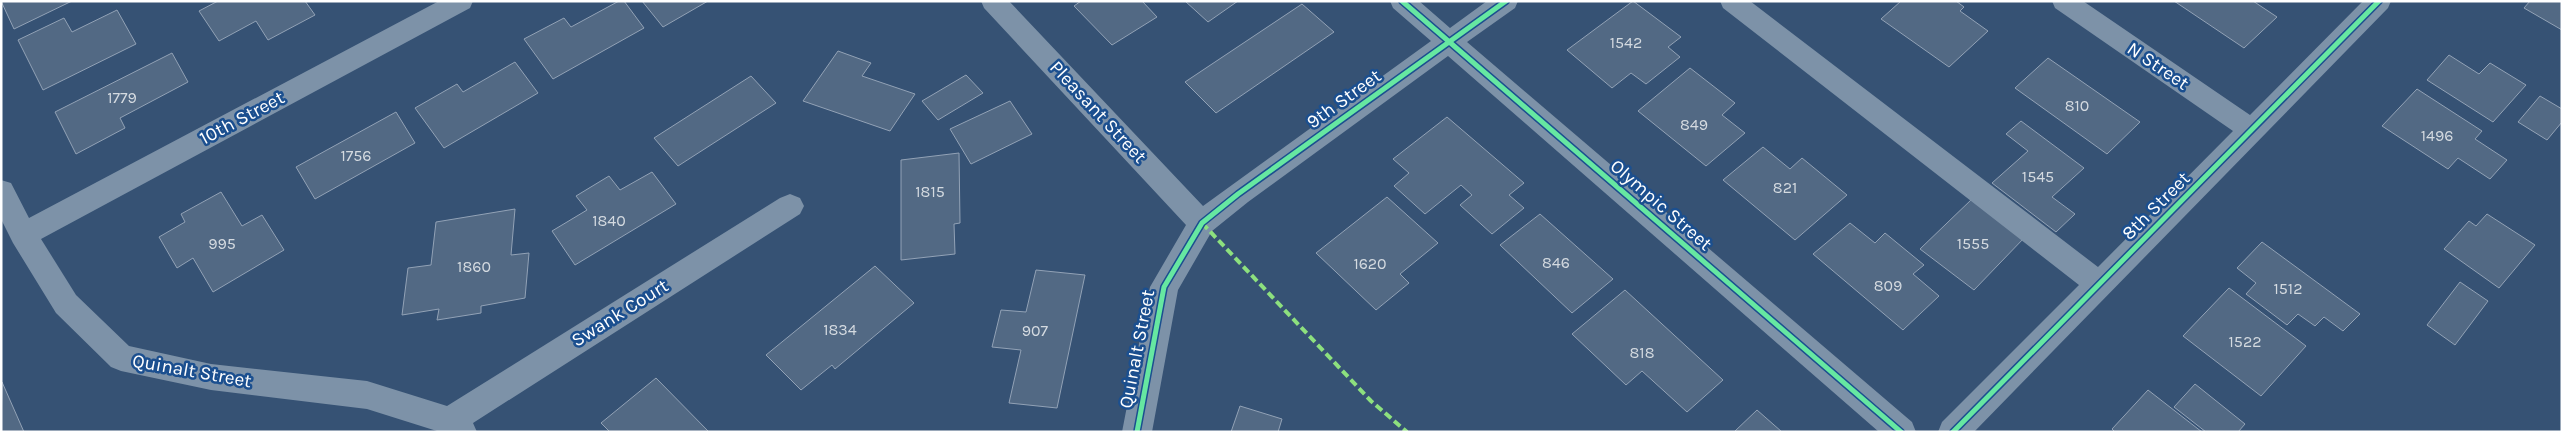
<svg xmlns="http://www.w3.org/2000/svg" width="2563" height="433" viewBox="0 0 2563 433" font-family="Karla,sans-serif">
  <rect width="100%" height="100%" fill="#365274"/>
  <g fill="#526984" stroke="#92a2b6">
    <polygon points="1,1 72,1 14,29"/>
    <polygon points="218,1 305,1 315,15 268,40 256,21 219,41 199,11"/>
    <polygon points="619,1 624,1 644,28 553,79 524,39 564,18 571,27"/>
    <polygon points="642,1 708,1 663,27"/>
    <polygon points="1081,1 1142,1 1157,17 1112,45 1074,6"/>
    <polygon points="1185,1 1238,1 1208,22"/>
    <polygon points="1633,1 1681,37 1668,47 1680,57 1646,84 1631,73 1612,88 1567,50"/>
    <polygon points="1901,1 1956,1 1964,7 1960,11 1988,31 1949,67 1881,19"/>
    <polygon points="2174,1 2253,1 2277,17 2244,48"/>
    <polygon points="2530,1 2562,1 2562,30 2524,8"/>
    <polygon points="1302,4 1334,32 1216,113 1185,82"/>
    <polygon points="117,10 136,44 43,90 18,40 64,18 72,32"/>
    <polygon points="838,51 871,63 862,76 915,94 890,131 803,101"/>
    <polygon points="172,53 188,82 120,118 125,128 76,154 55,112"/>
    <polygon points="2449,55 2479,74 2490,63 2526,85 2493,122 2427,80"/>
    <polygon points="2048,58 2140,122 2107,154 2015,88"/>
    <polygon points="515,62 538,93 444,148 415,108 457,84 463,92"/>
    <polygon points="1690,68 1735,103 1722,115 1745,133 1706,166 1638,111"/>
    <polygon points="966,75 983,93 938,120 922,101"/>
    <polygon points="751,76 776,103 678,166 654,138"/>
    <polygon points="2417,89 2482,131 2475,139 2507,160 2490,179 2458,158 2448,169 2382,126"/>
    <polygon points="2540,96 2562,109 2562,122 2547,140 2518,122"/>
    <polygon points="1010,101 1032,134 971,164 950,129"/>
    <polygon points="396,112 415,143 315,199 296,167"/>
    <polygon points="1447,117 1524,183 1509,195 1524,208 1492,234 1460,205 1472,195 1461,185 1425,214 1394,186 1409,173 1393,159"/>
    <polygon points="2021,121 2084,168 2052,197 2075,214 2056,232 1992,183 2028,151 2006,134"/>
    <polygon points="1763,147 1790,169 1802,158 1847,195 1795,240 1723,180"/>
    <polygon points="959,153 960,223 954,224 955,254 901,260 901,160"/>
    <polygon points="652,172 676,204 575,265 552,231 587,210 576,196 609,176 620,190"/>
    <polygon points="221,192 242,226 262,215 284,250 213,292 193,258 177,268 159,237 185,222 181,214"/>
    <polygon points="1387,197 1438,243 1400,274 1409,283 1376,310 1316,253"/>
    <polygon points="1972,199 2025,237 1974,290 1920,249"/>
    <polygon points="515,209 511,255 529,253 525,298 481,306 481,313 437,320 439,309 402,315 408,268 431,265 436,222"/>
    <polygon points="1540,214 1613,279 1572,313 1500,245"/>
    <polygon points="2487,214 2535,245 2499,288 2444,249 2469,221 2476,226"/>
    <polygon points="1850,223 1875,243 1885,233 1924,265 1913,274 1939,296 1903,330 1813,254"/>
    <polygon points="2262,242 2360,314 2343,331 2324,317 2315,326 2298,314 2287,325 2246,294 2256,283 2237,268"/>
    <polygon points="875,266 914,303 835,369 832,365 801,390 766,355"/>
    <polygon points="1036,270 1085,275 1057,408 1009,403 1021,350 992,347 1001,310 1026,312"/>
    <polygon points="2460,282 2488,301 2455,345 2427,325"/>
    <polygon points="2229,288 2306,346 2261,396 2183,336"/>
    <polygon points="1625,290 1723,380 1687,412 1642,371 1626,385 1572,334"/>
    <polygon points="656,378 709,432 610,432 601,423"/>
    <polygon points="2,382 24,432 1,432"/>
    <polygon points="2195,384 2245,424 2238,432 2206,432 2174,407"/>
    <polygon points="2148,390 2202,432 2115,432 2112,429"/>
    <polygon points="1240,406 1282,419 1278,432 1231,432"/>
    <polygon points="1757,410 1782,432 1734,432"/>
  </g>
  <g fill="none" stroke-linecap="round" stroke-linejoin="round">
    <g fill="#7d92a8" fill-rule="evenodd">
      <polygon points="439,1 473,1 470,8 41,239 76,295 129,346 211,364 367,381 447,406 780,198 790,194 800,198 804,206 800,214 473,423 477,432 440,432 367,409 211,390 121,371 111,367 56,313 13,243 1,219 1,180 11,183 29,218"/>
      <polygon points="981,1 1009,1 1203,206 1431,41 1393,8 1390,1 1419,1 1450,28 1487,1 1518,1 1515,8 1467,42 1912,422 1916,432 1879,432 1448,56 1248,202 1212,231 1178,290 1152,432 1122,432 1150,287 1186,225 984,8"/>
      <polygon points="1720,1 1750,1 2098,267 2233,131 2055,8 2052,1 2083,1 2250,115 2363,1 2391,1 2388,8 1974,432 1938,432 1942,422 2079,285 1723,8"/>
    </g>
    <polyline stroke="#8de07e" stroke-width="4" stroke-dasharray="8 4" stroke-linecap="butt" points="1202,223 1371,401 1407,432"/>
    <g stroke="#1b4f8f" stroke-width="8">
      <g id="cycleway">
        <polyline points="1402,1 1901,432"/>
        <polyline points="1137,432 1164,287 1202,223 1238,194 1506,1"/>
        <polyline points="1953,432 2379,1"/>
      </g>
    </g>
    <use href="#cycleway" stroke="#66e7a1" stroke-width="5"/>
  </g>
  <g text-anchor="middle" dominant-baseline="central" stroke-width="5" stroke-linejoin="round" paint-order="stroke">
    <g font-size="16" fill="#d4dae0">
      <text x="1626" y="42">1542</text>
      <text x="122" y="97">1779</text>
      <text x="2077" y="105">810</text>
      <text x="1694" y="124">849</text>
      <text x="2437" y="135">1496</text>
      <text x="356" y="155">1756</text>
      <text x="2038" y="176">1545</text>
      <text x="1785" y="187">821</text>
      <text x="930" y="191">1815</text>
      <text x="609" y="220">1840</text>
      <text x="222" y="243">995</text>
      <text x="1973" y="243">1555</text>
      <text x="1556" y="262">846</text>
      <text x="1370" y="263">1620</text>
      <text x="474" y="266">1860</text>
      <text x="1888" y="285">809</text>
      <text x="2288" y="288">1512</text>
      <text x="840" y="329">1834</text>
      <text x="1035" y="330">907</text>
      <text x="2245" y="341">1522</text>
      <text x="1642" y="352">818</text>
    </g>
    <g font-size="19" fill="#fff" stroke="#1b4f8f">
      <text transform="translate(2158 66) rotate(34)">N Street</text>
      <text transform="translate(1344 99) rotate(-36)">9th Street</text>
      <text transform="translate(1098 112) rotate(47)">Pleasant Street</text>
      <text transform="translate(242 118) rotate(-28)">10th Street</text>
      <text transform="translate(1661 205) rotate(41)">Olympic Street</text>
      <text transform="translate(2156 206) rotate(-45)">8th Street</text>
      <text transform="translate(620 313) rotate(-32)">Swank Court</text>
      <text transform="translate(1137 349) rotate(-79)">Quinalt Street</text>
      <text transform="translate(192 371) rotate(10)">Quinalt Street</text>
    </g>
  </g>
  <rect width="2563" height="433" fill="none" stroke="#ffffff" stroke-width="5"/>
</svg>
